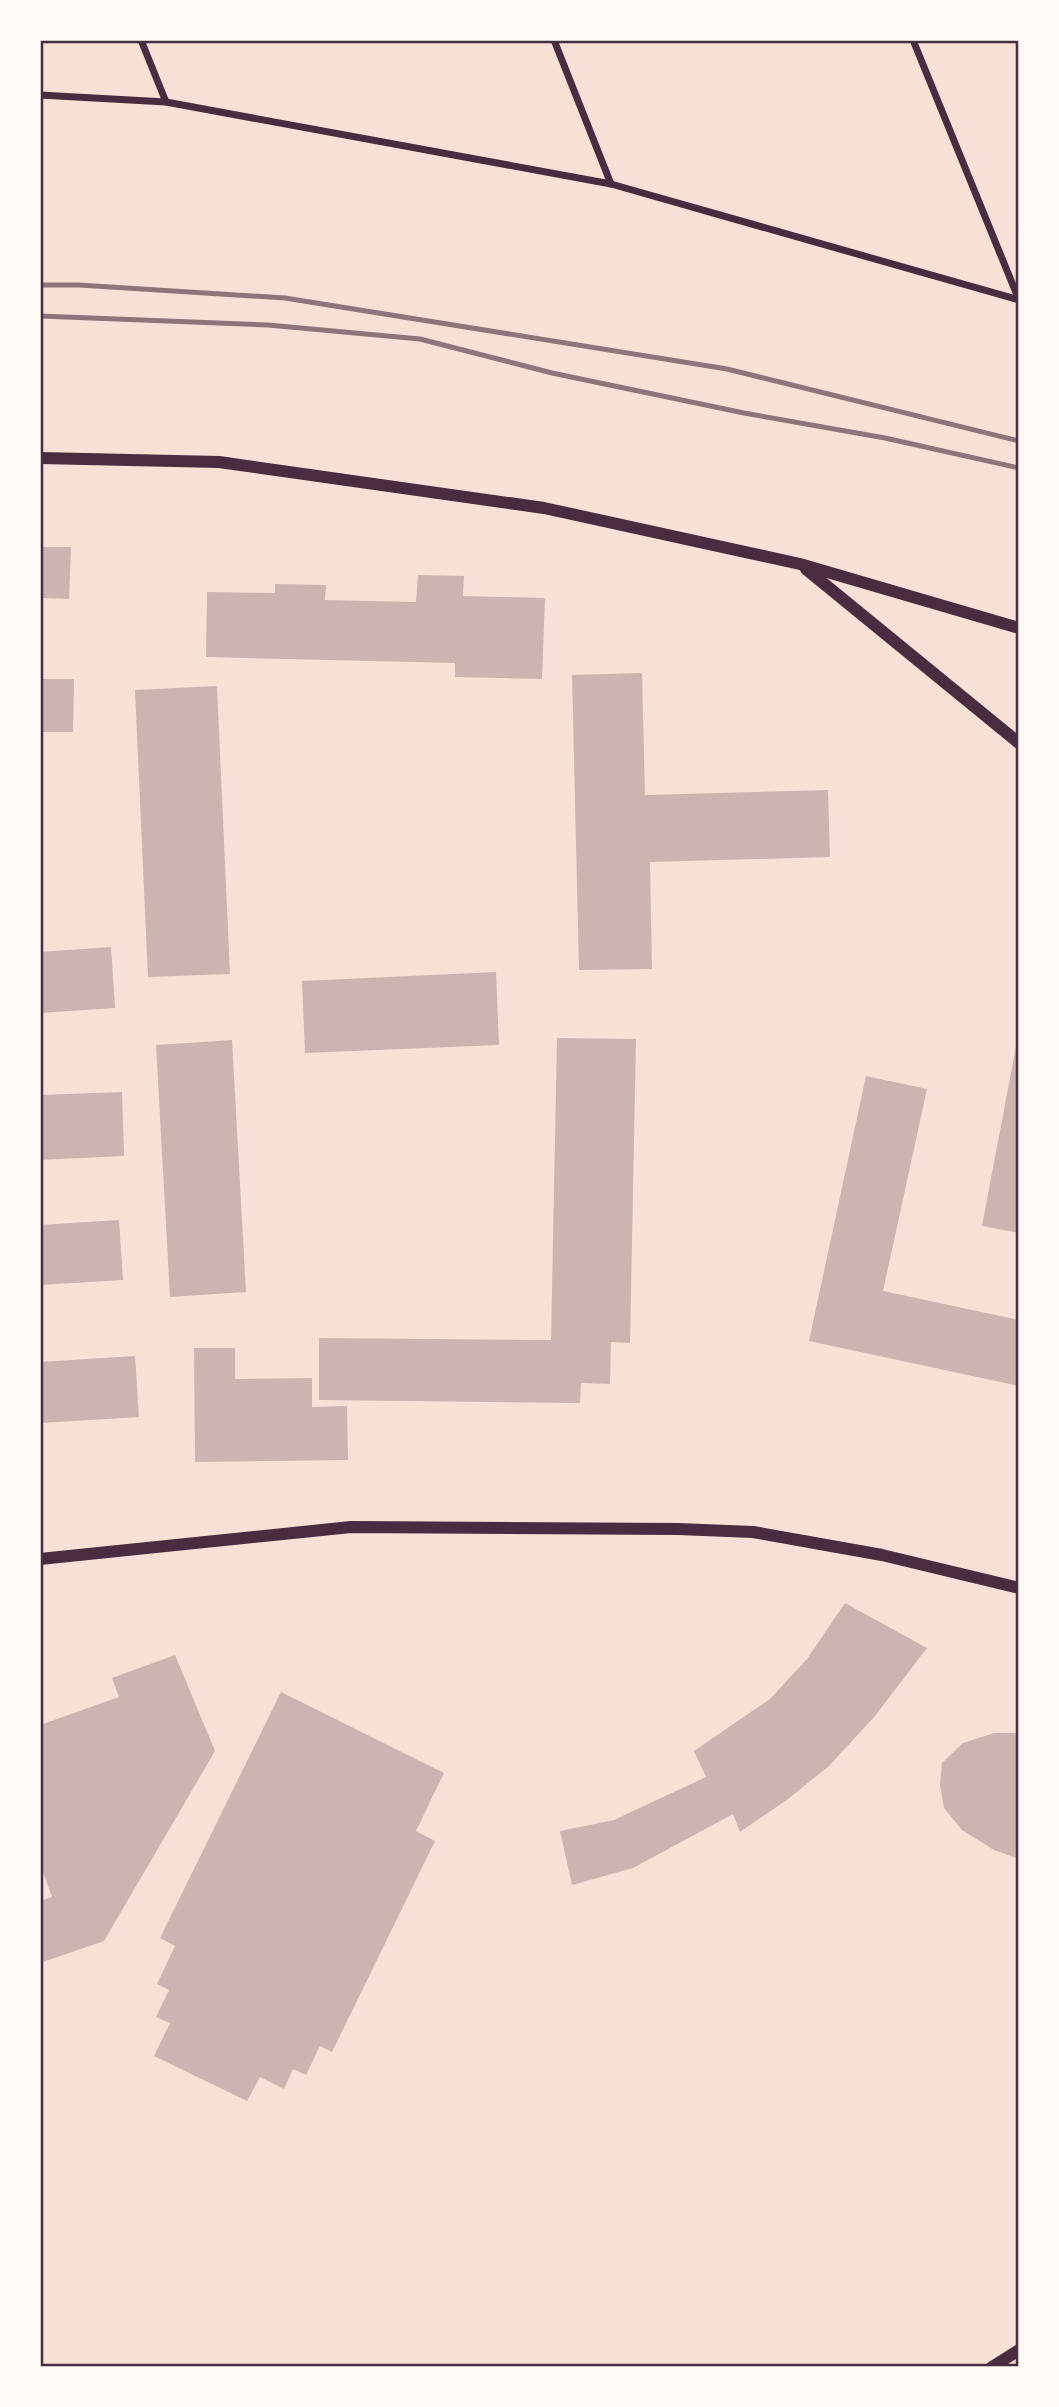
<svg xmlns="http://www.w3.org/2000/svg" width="1059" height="2407" viewBox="0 0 1059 2407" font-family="Cabin,sans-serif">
  <rect width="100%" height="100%" fill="#f7e1d7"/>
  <g fill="#ccb4b1">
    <polygon points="40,547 71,547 69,599 40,598"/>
    <polygon points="418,575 464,576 463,596 545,598 542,679 455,677 455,663 206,657 207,592 275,593 275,584 326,585 325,600 416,602"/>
    <polygon points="642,673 645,795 828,790 830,857 650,862 652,969 579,970 572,675"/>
    <polygon points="40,679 74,679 73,732 40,732"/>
    <polygon points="217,686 230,974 148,977 135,690"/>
    <polygon points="111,947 115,1008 40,1013 40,952"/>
    <polygon points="496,972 499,1045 305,1053 302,981"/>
    <polygon points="557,1038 636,1039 630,1343 611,1342 610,1384 581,1383 580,1403 319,1400 319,1338 551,1340"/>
    <polygon points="232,1040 246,1292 170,1297 156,1045"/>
    <polygon points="1017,1041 1019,1041 1019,1233 982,1226"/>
    <polygon points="866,1076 927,1089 883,1291 1019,1320 1019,1386 809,1341"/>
    <polygon points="122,1092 124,1156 40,1160 40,1095"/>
    <polygon points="119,1220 123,1280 40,1285 40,1225"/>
    <polygon points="194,1348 235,1348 235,1379 312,1378 312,1407 347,1406 348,1460 195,1462"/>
    <polygon points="135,1356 139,1417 40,1423 40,1362"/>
    <polygon points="845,1603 927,1648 875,1716 829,1766 788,1799 740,1832 733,1814 633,1868 572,1885 560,1831 614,1820 706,1777 694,1751 770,1699 807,1659"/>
    <polygon points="175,1655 215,1751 104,1941 40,1963 40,1901 52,1897 40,1864 40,1725 119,1697 112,1678"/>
    <polygon points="281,1692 444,1773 416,1831 435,1841 332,2052 320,2046 306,2075 293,2069 284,2089 260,2077 247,2101 154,2056 170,2023 156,2017 169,1990 157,1984 175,1946 160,1938"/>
    <polygon points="994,1733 1019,1733 1019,1859 994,1850 962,1830 944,1808 940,1785 942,1763 963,1743"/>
  </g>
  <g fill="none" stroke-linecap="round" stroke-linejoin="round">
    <g stroke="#4a2c40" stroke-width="7">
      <polyline points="141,40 166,102"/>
      <polyline points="554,40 611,184"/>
      <polyline points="913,40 1019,300"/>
      <polyline points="40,95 166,102 611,184 1019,300"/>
    </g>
    <g stroke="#4a2c40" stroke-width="12">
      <polyline points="40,458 219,462 544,508 800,564 1019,628"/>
      <polyline points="806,569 1019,743"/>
      <polyline points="40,1559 351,1527 678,1529 753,1532 882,1555 1019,1588"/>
      <polyline points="992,2367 1019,2350"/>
    </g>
    <g stroke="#8f747c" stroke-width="5">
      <polyline points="40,285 79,285 285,298 727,369 1019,441"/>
      <polyline points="40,316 268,325 420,339 552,373 744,413 885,438 1019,468"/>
    </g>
  </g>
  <rect width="1059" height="2407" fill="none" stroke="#fffaf5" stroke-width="84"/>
  <rect x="42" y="42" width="975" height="2323" fill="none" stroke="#4a2c40" stroke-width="2.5"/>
</svg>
